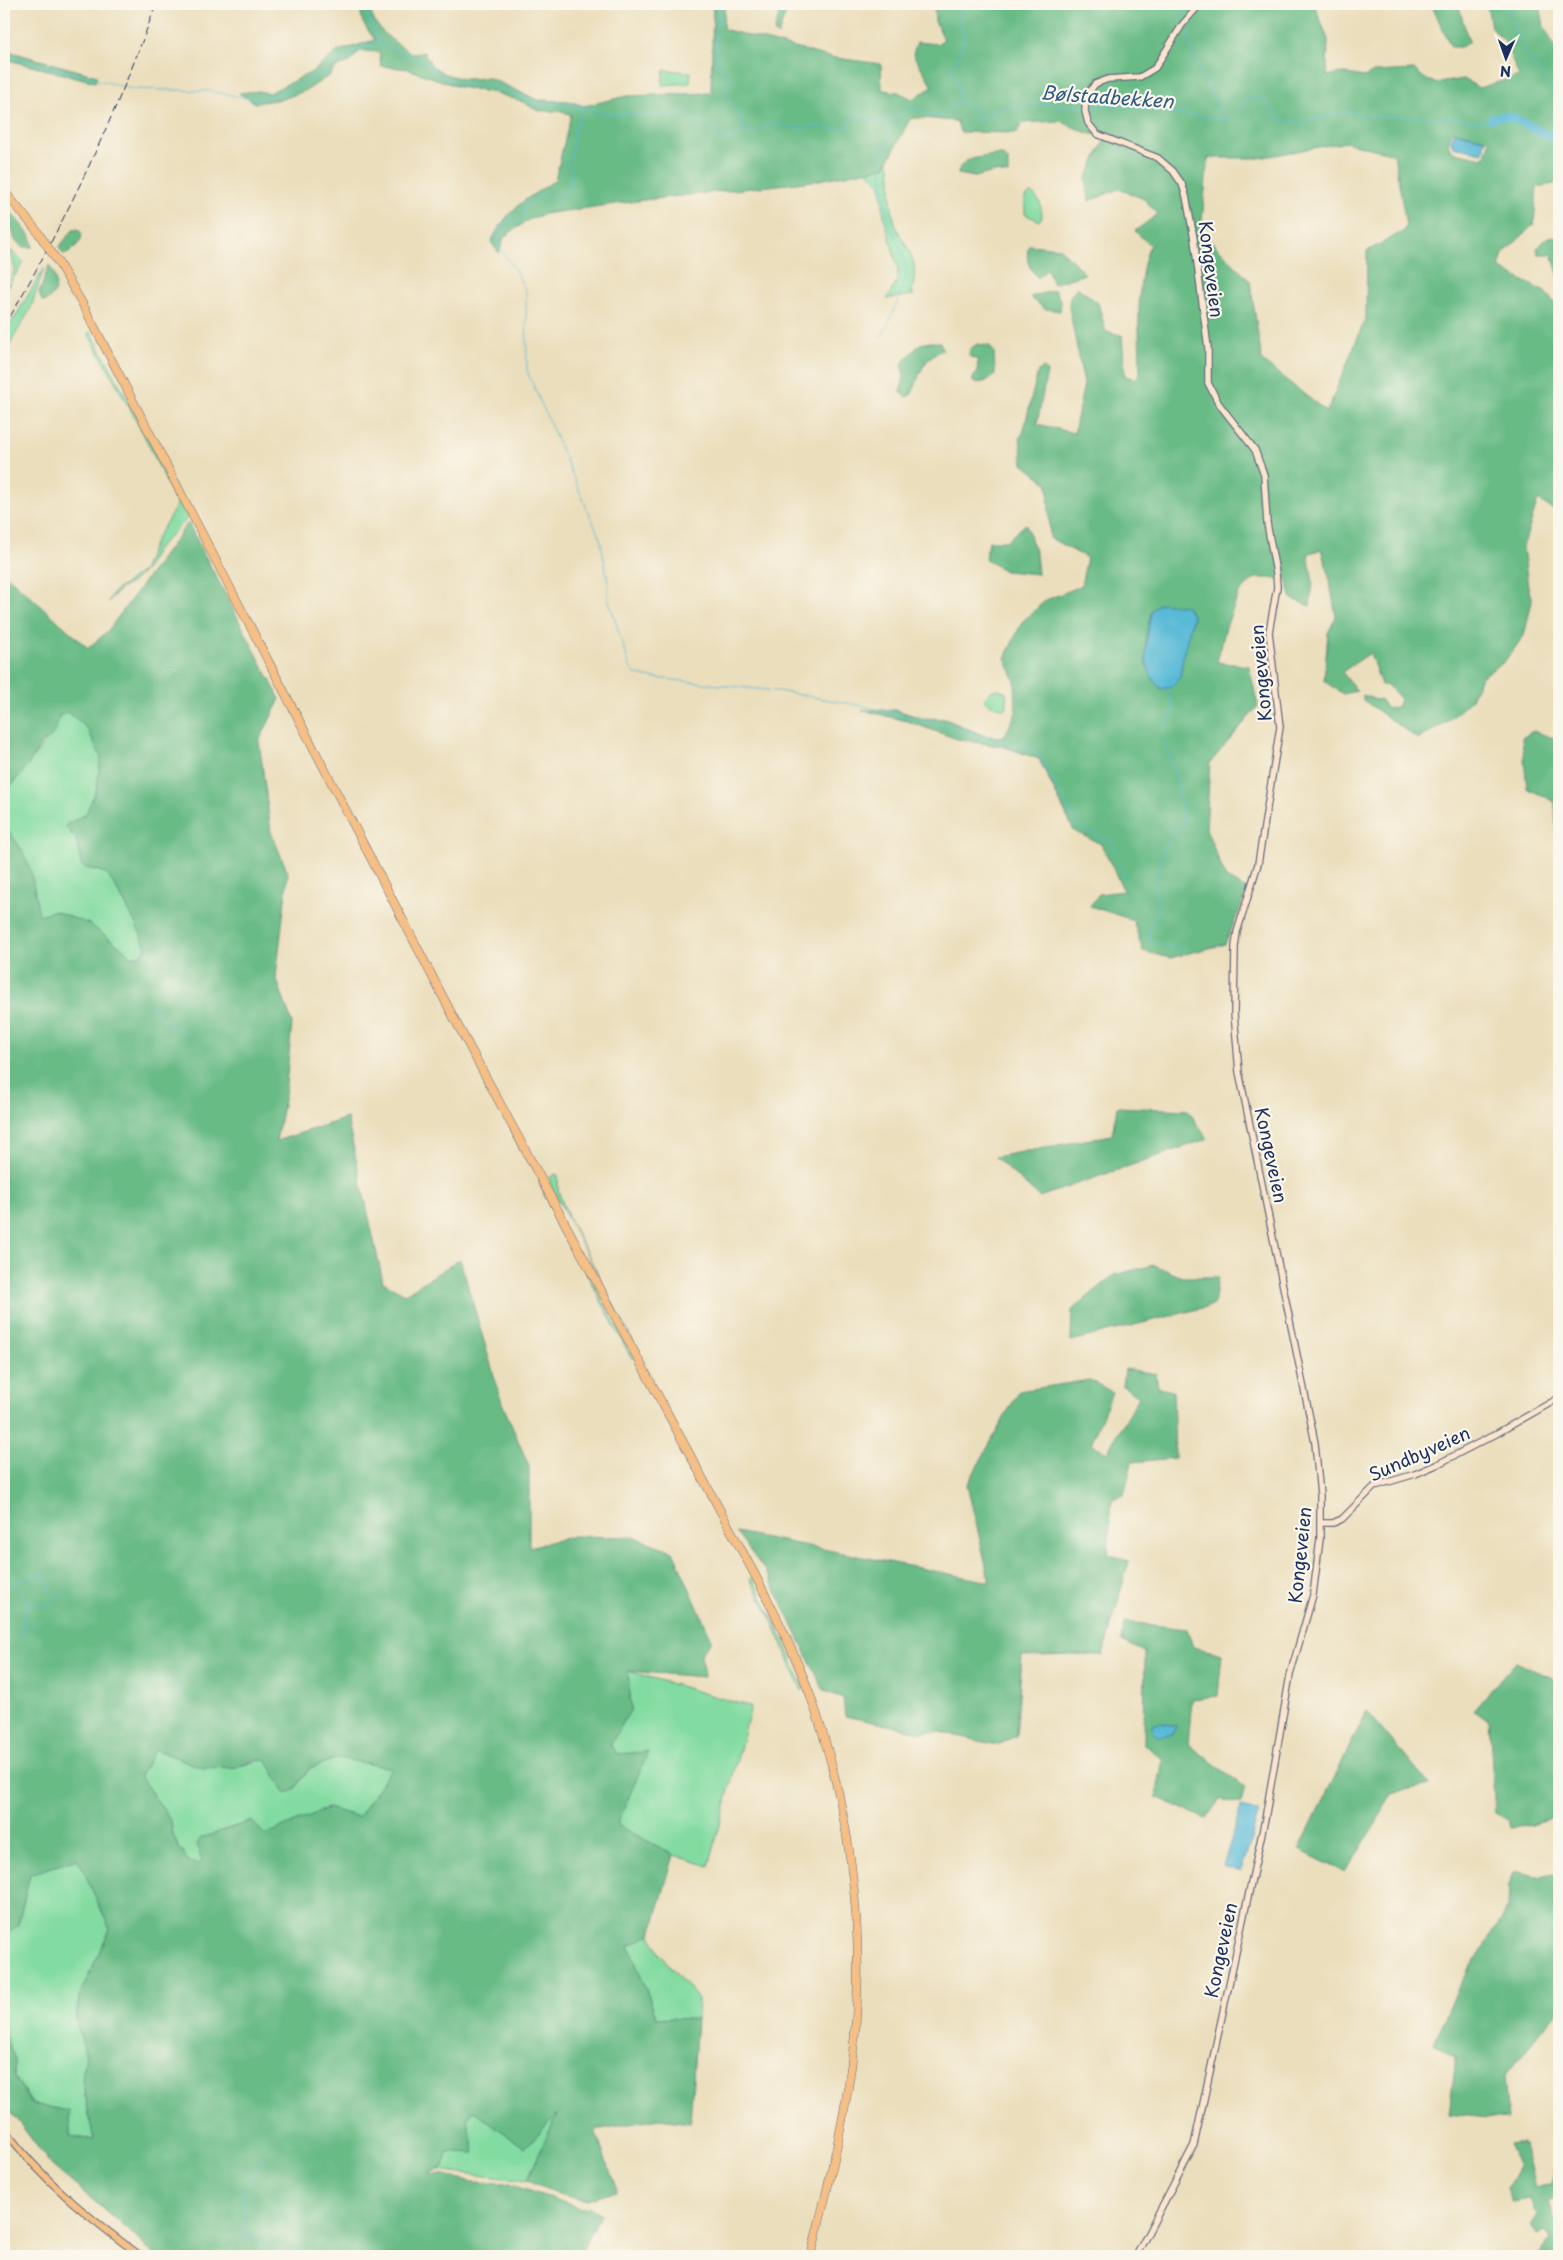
<svg xmlns="http://www.w3.org/2000/svg" width="1563" height="2260" viewBox="0 0 1563 2260" font-family="'Playpen Sans',sans-serif">
  <rect width="100%" height="100%" fill="#fbf7ec"/>
  <filter id="ink" filterUnits="userSpaceOnUse"><feTurbulence type="fractalNoise" baseFrequency=".02" numOctaves="2"/><feDisplacementMap in="SourceGraphic" scale="10" xChannelSelector="R" yChannelSelector="G"/><feConvolveMatrix kernelMatrix="1 2 1 2 8 2 1 2 1" color-interpolation-filters="sRGB"/></filter>
  <filter id="wash" filterUnits="userSpaceOnUse"><feTurbulence type="fractalNoise" baseFrequency=".0096" numOctaves="4" result="noise"/><feDisplacementMap in="SourceGraphic" scale="20" xChannelSelector="R" yChannelSelector="G"/><feGaussianBlur stdDeviation="1.12" result="paint"/><feColorMatrix in="noise" values="0 0 0 0 0 0 0 0 0 0 0 0 0 0 0 0 0 1.4 0 .05"/><feComposite in="paint" operator="in"/></filter>
  <g filter="url(#wash)">
    <rect width="100%" height="100%" fill="#ebdebc"/>
    <g fill="#82dba0" stroke="#4e857f">
      <polygon points="664,70 691,72 690,83 662,85"/>
      <path d="M888,160C894,177 889,197 893,215C900,249 922,249 912,292L914,295L887,299L897,281L898,269L884,217L881,185L867,171L885,167Z"/>
      <path d="M1031,193C1041,199 1041,206 1042,217L1039,221L1025,214V197Z"/>
      <polygon points="10,250 24,262 5,291 15,269"/>
      <polygon points="44,268 31,308 4,354 4,336"/>
      <polygon points="91,332 159,457 187,515 186,520 156,550 147,568 135,580 119,590 108,602 114,592 143,571 156,539 177,505 142,431 88,333"/>
      <polygon points="998,689 1006,693 1007,706 1005,709 989,704 984,700 990,691"/>
      <polygon points="68,712 87,728 101,757 97,788 86,814 67,824 71,834 76,838 84,867 106,873 113,882 146,942 146,949 141,955 130,957 126,951 89,924 54,911 39,915 22,850 4,825 4,794 39,750 58,722 60,715"/>
      <polygon points="555,1174 558,1175 558,1190 568,1217 637,1349 550,1184 550,1177"/>
      <polygon points="539,1183 634,1358 631,1358"/>
      <polygon points="753,1578 785,1643 804,1689 802,1691 769,1614 750,1579"/>
      <polygon points="628,1671 751,1707 709,1866 674,1855 617,1825 647,1752 617,1754 610,1745 631,1709"/>
      <path d="M154,1749C184,1760 203,1770 236,1767C247,1765 253,1760 266,1760L294,1790L310,1768L338,1758L392,1768L358,1817L328,1808L265,1835L251,1821L201,1838L203,1862L198,1864L188,1862L183,1851H180L173,1835L171,1821L140,1776Z"/>
      <polygon points="78,1858 110,1929 79,1997 76,2020 86,2056 82,2079 94,2140 70,2136 69,2111 33,2104 14,2076 15,2060 4,2033 4,1930 10,1933 18,1925 30,1874"/>
      <polygon points="651,1934 659,1953 698,1999 697,2019 657,2018 629,1946"/>
      <polygon points="473,2110 525,2147 558,2112 527,2181 438,2170 444,2167 447,2152"/>
    </g>
    <g fill="#69bb86" stroke="#427572" fill-rule="evenodd">
      <path d="M359,4H368C374,30 391,40 413,54L424,52L432,66L445,74L463,79L489,78L538,100L568,101L584,106L627,96L711,93L713,4H725L723,29L829,57L881,64L882,90L898,92L912,99L933,87L913,54L917,42L937,44L944,39L935,21L934,4H1314L1328,39L1327,76L1342,73L1364,77L1374,72L1414,70L1427,80L1437,83L1464,79L1479,88L1519,76L1505,42L1491,27L1487,4H1540L1544,27L1559,55V177L1554,184L1537,187L1534,224L1503,254L1499,268L1545,292L1559,308V513L1538,500L1523,547L1528,587L1532,601L1524,636L1504,662L1481,677L1470,701L1448,721L1418,739L1363,700V695L1376,700L1380,699L1387,709L1398,706L1400,698L1387,685H1381L1370,653L1342,672L1357,691L1343,694L1324,681L1328,633L1336,617L1328,571L1321,549L1308,554L1313,582L1310,606L1292,599L1286,578H1255L1239,593L1226,627L1217,662L1249,666L1258,706L1210,763L1206,829L1226,878L1248,890L1225,944L1170,958L1143,951L1133,920L1090,906L1099,894L1124,891L1101,844L1074,831L1039,759L1005,747L957,739L907,721L862,710H896L921,718L945,719L983,735L998,737L1005,735L1016,713L1015,681L1005,658L1022,622L1046,600L1081,586L1087,558L1050,538L1048,484L1023,464L1020,437L1023,433L1038,371L1044,368L1047,372L1037,424L1074,433L1084,384L1069,307L1070,297L1077,287L1098,303L1106,332L1122,335L1125,376L1135,379L1140,374C1140,332 1134,285 1150,245L1135,231L1158,214L1144,199L1119,189L1089,201L1086,179L1106,137L1087,133L1060,121L1022,123L1017,133L960,132L957,121C947,121 916,116 910,119L885,167L814,181L644,200L544,214L528,220L504,237L499,253L491,242C509,206 525,201 555,180L571,115L562,111H538L523,102L496,93L459,87L408,69L381,66L379,52L360,51L350,62L335,68L330,75L307,90L283,99L255,103L239,93L258,91L269,93L312,72L338,51L375,40L363,23ZM1452,131L1490,140L1485,156L1482,158L1451,151L1448,144ZM1346,142L1394,154L1406,225L1404,231L1367,251L1366,317L1327,412L1262,361L1250,281L1201,231L1208,158H1259ZM1152,610L1193,616L1183,655L1180,677L1146,666V637Z"/>
      <polygon points="782,4 789,4 778,35 774,33"/>
      <polygon points="1431,4 1458,4 1469,42 1461,47 1451,47"/>
      <polygon points="4,50 97,76 95,82 4,59"/>
      <path d="M994,155H1002L1008,160V174L994,172L975,177L958,174C960,157 979,158 994,155Z"/>
      <polygon points="7,211 10,211 31,237 33,247 23,247 15,240"/>
      <polygon points="78,229 82,234 80,242 69,253 63,254 59,247 73,230"/>
      <polygon points="1559,236 1559,277 1552,254 1538,254 1537,248 1548,237"/>
      <path d="M1029,245L1060,248L1085,274L1053,284L1047,269L1038,278C1028,267 1025,259 1029,245Z"/>
      <path d="M49,265C58,278 60,296 43,302L39,294Z"/>
      <polygon points="1055,290 1061,302 1060,311 1045,309 1030,297"/>
      <path d="M930,342H940L943,350C923,357 919,376 912,394L906,397L900,392L904,378L902,363L920,344Z"/>
      <path d="M977,344L990,346L994,352L995,375C988,381 982,384 973,382V378L977,373L978,360L969,356L970,349Z"/>
      <path d="M188,523L280,699L259,741L271,832L288,873L276,977L292,1023L285,1095L276,1141L347,1118L383,1282L405,1294L460,1259L502,1403L529,1466V1547L574,1536L634,1537L673,1551L712,1640L701,1654L704,1677L628,1671L631,1709L610,1745L617,1754L648,1752L617,1825L674,1855L651,1934L629,1946L657,2018L697,2019L690,2123L659,2119L595,2130L617,2191L588,2200L561,2195L527,2181L557,2114L525,2148L473,2110L467,2120L475,2153L447,2152L444,2167L428,2174L446,2175L472,2182L506,2183L580,2208L589,2207L601,2214L579,2256H155L125,2227L52,2166L4,2103V2033L15,2060L14,2076L32,2104L69,2111L70,2136L94,2140L82,2079L86,2056L76,2020L79,1997L110,1929L78,1859L30,1874L18,1925L10,1933L4,1930V1892L7,1872L4,1871V825L22,850L31,871L39,915L54,911L89,924L126,951L130,957L141,955L146,949C145,939 114,880 106,874C99,868 88,871 81,865L76,838L66,828L67,824L86,814L97,788L101,757L87,728L68,712L60,715C57,725 54,740 42,742L27,767L4,794V573L88,648L107,632ZM155,1749L203,1768L238,1767L254,1760H266L286,1794L294,1790L310,1768L338,1758L392,1768L358,1817L328,1808L265,1835L252,1821L201,1838L197,1844L202,1861L198,1864L188,1862L183,1851L180,1850L173,1835L171,1821L140,1776Z"/>
      <polygon points="1026,524 1036,554 1038,574 1005,571 985,559 989,541 1006,541"/>
      <polygon points="1533,731 1554,738 1559,737 1559,895 1555,802 1527,788 1522,738"/>
      <polygon points="1117,1107 1188,1110 1207,1139 1039,1197 995,1157 1112,1135"/>
      <polygon points="1154,1265 1182,1277 1218,1277 1214,1305 1071,1341 1072,1310 1114,1275"/>
      <polygon points="1125,1369 1156,1374 1158,1388 1173,1391 1175,1458 1132,1462 1124,1495 1112,1499 1108,1554 1129,1561 1103,1655 1022,1656 1016,1736 997,1745 940,1732 920,1732 845,1716 843,1698 824,1691 769,1576 736,1532 990,1582 967,1485 1019,1391 1090,1380 1112,1392 1091,1444 1107,1452 1139,1397 1123,1386"/>
      <polygon points="1125,1622 1187,1629 1193,1647 1222,1654 1218,1696 1192,1699 1188,1744 1245,1787 1241,1804 1220,1799 1206,1819 1156,1797 1163,1759 1144,1744 1145,1652 1121,1641"/>
      <polygon points="1515,1662 1559,1681 1559,1812 1533,1825 1510,1828 1508,1819 1495,1812 1489,1719 1473,1711"/>
      <polygon points="1367,1711 1429,1785 1391,1793 1374,1827 1345,1872 1299,1850"/>
      <polygon points="1515,1871 1539,1877 1559,1873 1559,2009 1504,2077 1508,2120 1449,2114 1456,2058 1434,2045 1457,1990 1508,1908 1509,1885"/>
      <polygon points="1524,2143 1535,2187 1551,2185 1559,2152 1559,2203 1556,2197 1548,2202 1559,2234 1559,2256 1539,2256 1550,2239 1545,2231 1536,2234 1531,2224 1537,2215 1531,2199 1512,2202 1507,2188 1519,2167 1509,2145"/>
    </g>
    <g fill="#59bad7" stroke="#3a749a">
      <polygon points="1454,132 1485,139 1483,153 1454,147 1451,142"/>
      <path d="M1160,603L1186,606L1193,616L1183,655L1180,677L1172,687L1161,689C1139,668 1146,637 1152,610Z"/>
      <polygon points="1160,1723 1176,1726 1173,1735 1158,1736 1153,1733 1152,1725"/>
      <polygon points="1241,1807 1259,1812 1241,1872 1223,1866"/>
    </g>
    <g fill="none" stroke-linecap="round" stroke-linejoin="round">
      <g stroke="#59bad7" stroke-width="1">
        <polyline points="365,4 372,27 380,43"/>
        <path d="M720,4L716,30L718,65L729,78L724,94C735,106 742,114 744,131"/>
        <path d="M956,4C955,16 964,24 964,35C964,47 956,59 951,69L957,82L959,99"/>
        <polyline points="1178,4 1183,17"/>
        <polyline points="1505,4 1527,56 1559,97"/>
        <polyline points="1186,26 1193,55 1224,119"/>
        <path d="M4,55L132,89L210,91L252,99L281,94L315,77L361,48L381,44L428,64L447,79L465,85L496,86L540,105L559,103L610,114H689L728,140L744,131L755,133L769,123L800,128L820,126L834,129L849,126L854,115L890,121L910,110H923L928,116C944,117 950,112 959,100L974,107L977,122L1005,107H1022L1031,103L1083,107"/>
        <polyline points="1087,106 1113,105 1224,120 1229,118 1248,98 1261,98 1280,119 1299,123 1347,111 1368,116 1460,118 1478,122 1491,119"/>
        <polyline points="583,110 574,130 571,158 566,164 573,170 568,191 553,198 543,194 525,206 524,216 518,221 509,221 499,233 497,243 517,273 526,292 527,371 600,538 608,581 608,598 630,667 635,674 646,677 785,692 869,707 1035,749 1078,826 1112,842 1127,881"/>
        <path d="M881,337C888,327 905,285 906,273C906,254 895,240 890,222C887,212 881,172 881,161C881,147 893,136 890,122"/>
        <polyline points="1163,728 1174,712 1168,688"/>
        <polyline points="1162,738 1175,773 1184,823 1167,841 1154,882 1159,910 1149,930 1149,940 1166,947 1182,949"/>
        <path d="M149,1004C159,1014 174,1033 189,1032"/>
        <path d="M28,1603C47,1609 49,1604 64,1592"/>
        <polyline points="22,1624 30,1626 37,1623"/>
        <polyline points="23,1642 22,1621 27,1611 27,1602 14,1582 43,1573 51,1592"/>
        <polyline points="249,2179 266,2156"/>
        <polyline points="247,2183 242,2191 245,2212 245,2237 260,2242 268,2256"/>
      </g>
      <path stroke="#59bad7" stroke-width="9" d="M1491,119C1494,118 1499,116 1503,116C1520,116 1548,141 1559,137"/>
    </g>
  </g>
  <g filter="url(#ink)">
    <g fill="none" stroke-linecap="round" stroke-linejoin="round">
      <g stroke="#646c7f" stroke-width="8">
        <g id="secondary">
          <polyline points="1321,1523 1333,1523 1342,1519 1375,1486 1415,1474 1436,1465 1494,1435 1559,1398"/>
          <polyline points="1136,2256 1194,2145 1265,1819 1290,1675 1313,1595 1320,1539 1320,1495 1315,1443 1239,1072 1234,1013 1235,947 1237,932 1258,864 1280,727 1269,632 1277,587 1276,573 1267,523 1264,475 1255,450 1219,404 1208,383 1208,348 1194,239 1186,196 1182,184 1173,171 1158,158 1097,134 1088,123 1085,111 1086,96 1095,84 1108,79 1140,77 1155,68 1182,25 1200,4"/>
        </g>
      </g>
      <g stroke="#646c7f" stroke-width="8">
        <path id="primary" d="M4,2129C42,2180 90,2219 141,2256"/>
      </g>
      <g stroke="#646c7f" stroke-width="9">
        <g id="highway">
          <polyline points="4,191 37,231"/>
          <path d="M58,262L82,303L455,1020L755,1575C775,1613 794,1652 809,1692C849,1802 866,1925 854,2042C847,2114 828,2185 811,2256"/>
        </g>
      </g>
      <use href="#secondary" stroke="#fbe5cf" stroke-width="5.5"/>
      <use href="#primary" stroke="#f5bf86" stroke-width="6"/>
      <use href="#highway" stroke="#f5bf86" stroke-width="8"/>
      <path stroke="#1b2f5e" stroke-width="1" stroke-dasharray="8 4" stroke-linecap="butt" d="M4,327C64,224 116,116 156,4"/>
      <g stroke="#646c7f" stroke-width="9" stroke-linecap="butt">
        <polyline id="highway-bridge" points="37,231 58,262"/>
      </g>
      <use href="#highway-bridge" stroke="#f5bf86" stroke-width="8"/>
    </g>
  </g>
  <g text-anchor="middle" dominant-baseline="central" stroke-width="4.5" stroke-linejoin="round" paint-order="stroke">
    <g font-size="18" fill="#1b2f5e" stroke="#fbf7ec">
      <text transform="translate(1212 269) rotate(83)">Kongeveien</text>
      <text transform="translate(1260 673) rotate(-95)">Kongeveien</text>
      <text transform="translate(1272 1155) rotate(78)">Kongeveien</text>
      <text transform="translate(1419 1453) rotate(-24)">Sundbyveien</text>
      <text transform="translate(1299 1555) rotate(-84)">Kongeveien</text>
      <text transform="translate(1220 1950) rotate(-78)">Kongeveien</text>
    </g>
    <g font-size="19" font-style="italic" fill="#2e5982" stroke="#fbf7ec">
      <text transform="translate(1107 96) rotate(4)">Bølstadbekken</text>
    </g>
  </g>
  <rect width="1563" height="2260" fill="none" stroke="#fbf7ec" stroke-width="20"/>
  <g transform="translate(1506 58) rotate(182)" stroke="#fbf7ec" stroke-width="4" paint-order="stroke">
  <path d="M0-4L9 19L0 12L-9 19Z" fill="#1b2f5e"/>
  <text y="-8" font-size="14" font-weight="bold" text-anchor="middle" fill="#1b2f5e">N</text>
  </g>
</svg>
